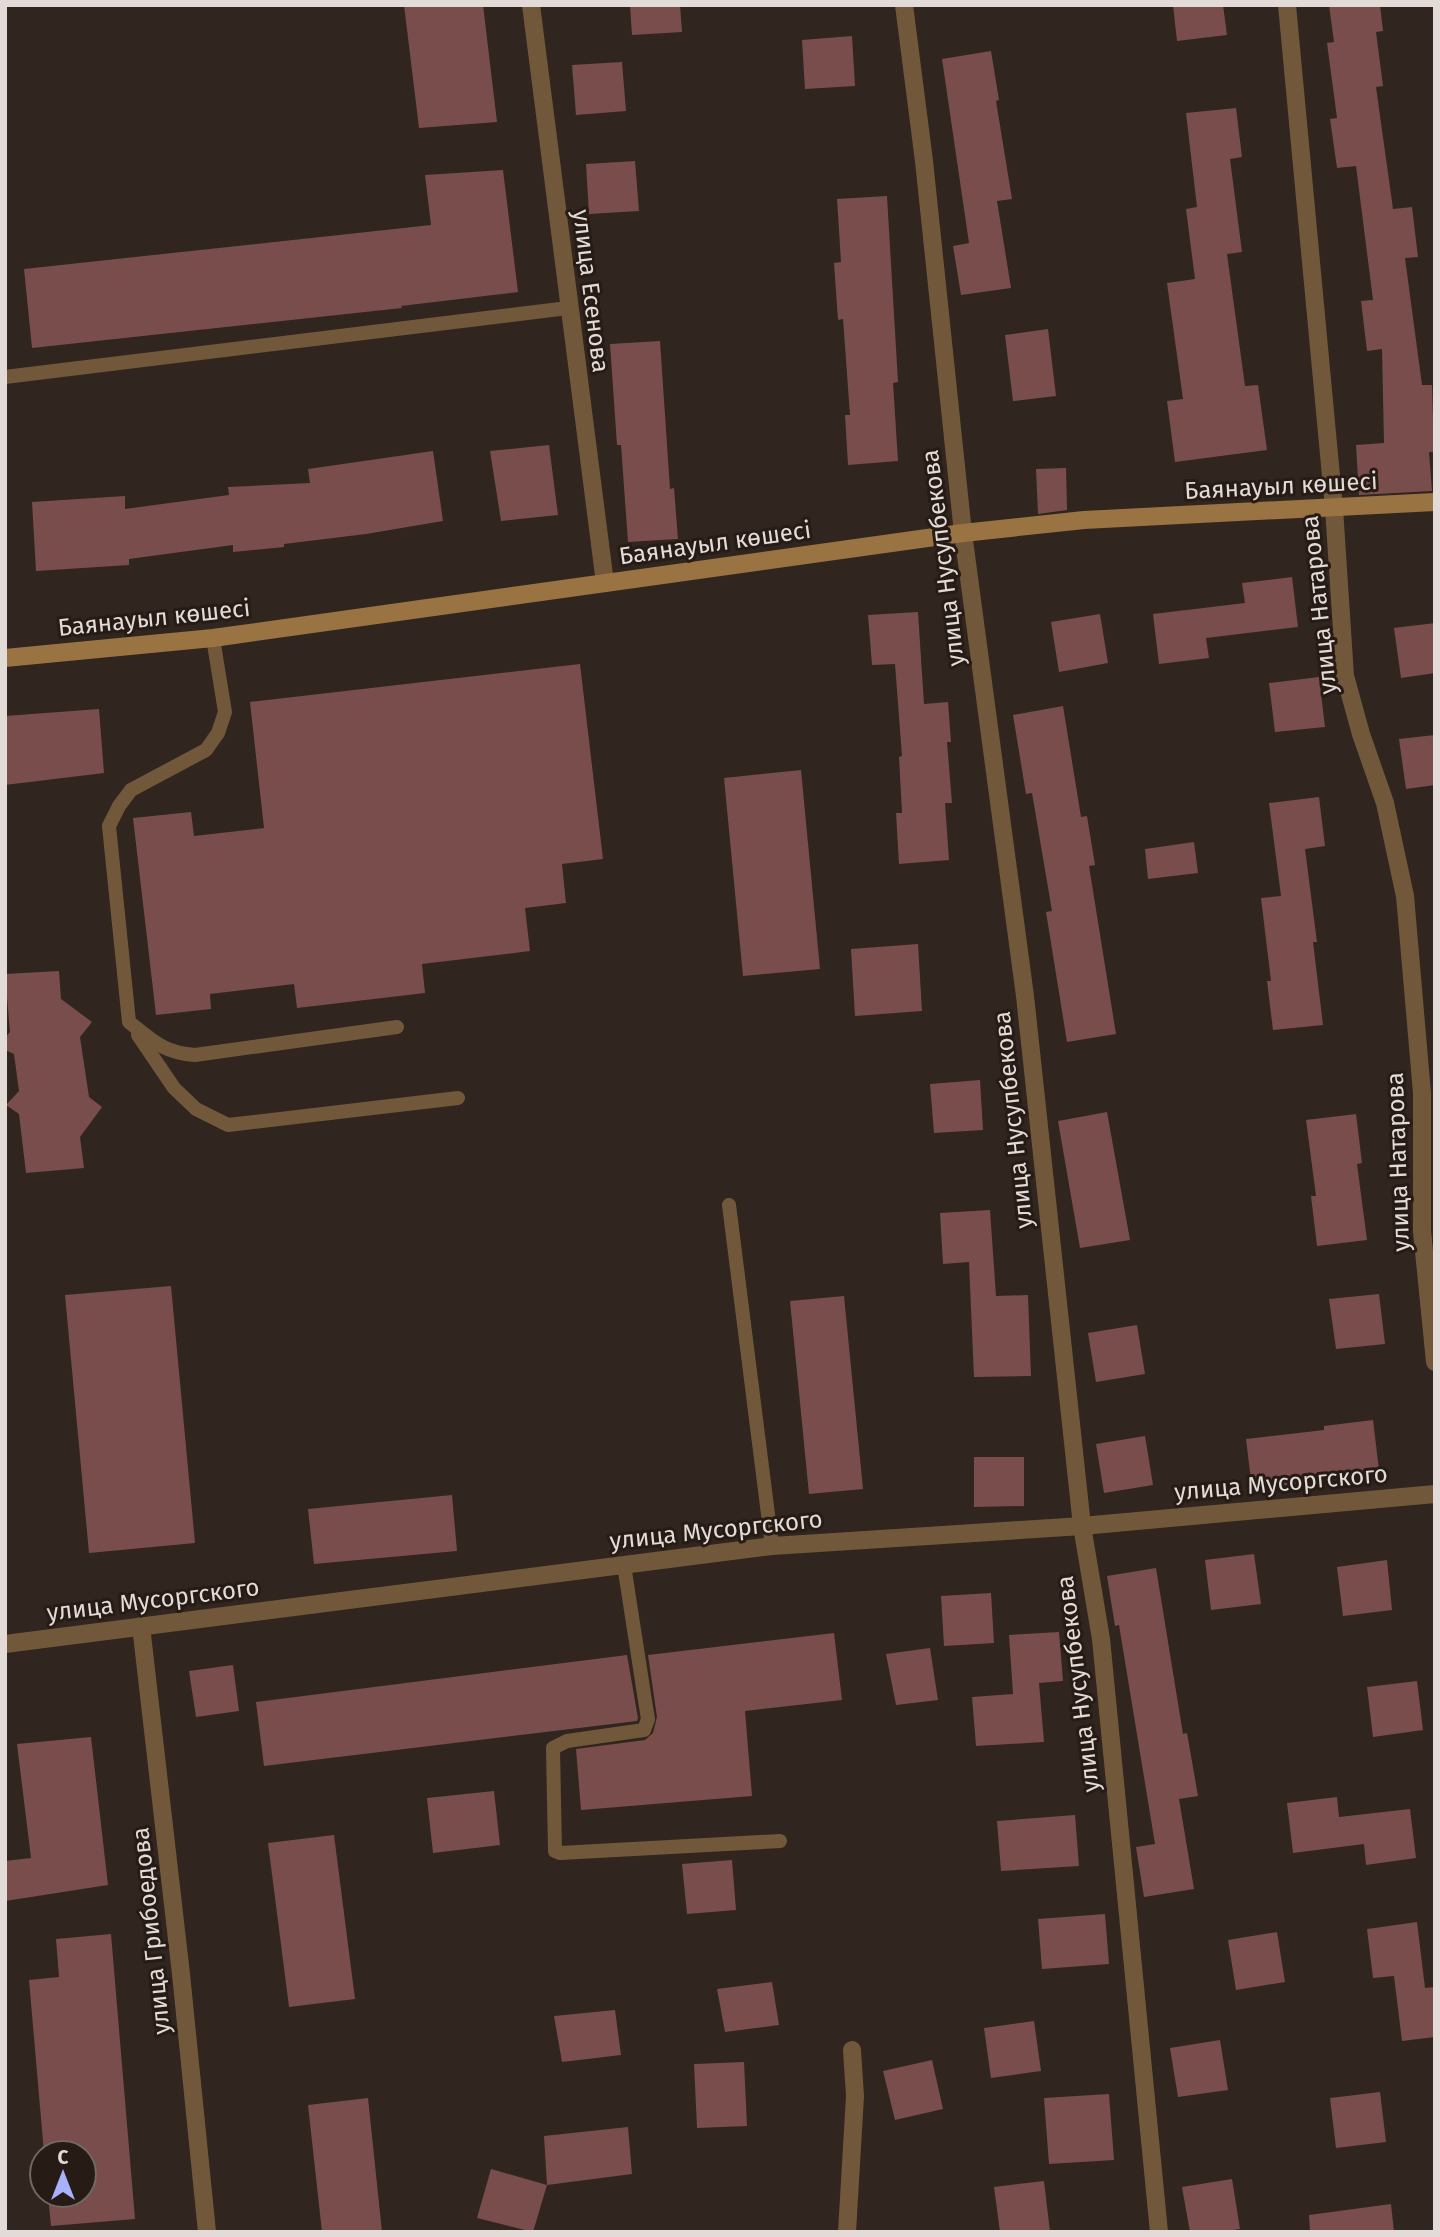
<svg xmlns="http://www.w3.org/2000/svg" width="1440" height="2237" viewBox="0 0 1440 2237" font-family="'Fira Sans',sans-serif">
  <rect width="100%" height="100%" fill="#31251f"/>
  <g fill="#794d4c">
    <polygon points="404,5 483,5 497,122 419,128"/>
    <polygon points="630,5 680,5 682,32 632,35"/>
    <polygon points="1173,5 1223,5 1227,35 1177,41"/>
    <polygon points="1329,5 1380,5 1383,31 1376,32 1383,86 1376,87 1393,209 1412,207 1418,257 1405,258 1422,385 1432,385 1434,452 1429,452 1432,491 1359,495 1356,445 1384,443 1382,349 1367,351 1361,301 1373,300 1356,166 1337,168 1330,119 1337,118 1327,43 1334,42"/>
    <polygon points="852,36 855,86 805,89 802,40"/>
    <polygon points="991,51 999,100 996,101 1012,199 997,201 1011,288 961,295 953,246 969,243 942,59"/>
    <polygon points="622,62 626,111 576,115 572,65"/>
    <polygon points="1236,108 1242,157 1230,159 1242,252 1227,254 1245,386 1258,385 1267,450 1175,462 1167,401 1183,399 1167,283 1195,279 1186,209 1197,207 1186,113"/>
    <polygon points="635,161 639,211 589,214 586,164"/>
    <polygon points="503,170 518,292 401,306 402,308 32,348 24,269 431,225 425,175"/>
    <polygon points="887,196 898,382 893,383 898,461 848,465 845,415 850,415 843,319 838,320 834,263 841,262 837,199"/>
    <polygon points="1048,329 1056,396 1013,401 1005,335"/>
    <polygon points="660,341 670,489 674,488 678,539 628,542 621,445 617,445 610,344"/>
    <polygon points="549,445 558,515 501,521 490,451"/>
    <polygon points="433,451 443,521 366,534 284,544 284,547 233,552 233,545 129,559 129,565 36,571 32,502 125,496 125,509 229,495 228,487 310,483 308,469"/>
    <polygon points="1066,468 1067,510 1038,514 1036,469"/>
    <polygon points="1292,577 1298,627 1206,638 1209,658 1159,664 1153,614 1245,603 1242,583"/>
    <polygon points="918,612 924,704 948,702 951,742 947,742 952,803 945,803 949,860 899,864 896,813 902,813 899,757 902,756 895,664 872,665 868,615"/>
    <polygon points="1100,614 1108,663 1059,672 1051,622"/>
    <polygon points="1435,623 1435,673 1401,678 1394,628"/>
    <polygon points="580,664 603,859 562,864 566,903 525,908 530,951 422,964 425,993 297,1008 294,984 210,994 211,1009 156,1015 133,818 191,812 194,836 264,828 250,702"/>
    <polygon points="1319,677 1325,727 1275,732 1269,683"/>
    <polygon points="1063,706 1081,817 1087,816 1095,865 1089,866 1116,1034 1067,1042 1046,912 1052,911 1032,793 1026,794 1013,715"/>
    <polygon points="99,709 104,773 5,785 5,716"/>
    <polygon points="1435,735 1435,785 1406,789 1399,739"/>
    <polygon points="801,770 820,969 743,976 724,778"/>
    <polygon points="1319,797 1325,846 1305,849 1317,942 1313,942 1323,1025 1273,1030 1267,981 1271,981 1261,898 1281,896 1269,803"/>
    <polygon points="1194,842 1198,873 1148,879 1145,849"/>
    <polygon points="918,944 922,1011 855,1016 851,949"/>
    <polygon points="59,971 61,999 92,1022 80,1037 89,1097 102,1107 80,1137 84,1168 26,1173 19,1114 6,1105 19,1091 14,1054 5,1050 5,1038 10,1032 5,974"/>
    <polygon points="980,1080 983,1130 934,1133 930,1084"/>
    <polygon points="1107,1112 1130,1240 1080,1248 1058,1121"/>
    <polygon points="1356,1114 1362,1163 1357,1164 1367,1240 1317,1246 1311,1196 1316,1196 1306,1120"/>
    <polygon points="990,1210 996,1296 1028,1295 1031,1376 974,1377 969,1262 943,1264 940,1213"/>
    <polygon points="171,1286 195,1543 89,1553 65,1295"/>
    <polygon points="1379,1294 1385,1344 1336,1349 1329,1299"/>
    <polygon points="844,1296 863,1489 809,1494 790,1301"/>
    <polygon points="1137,1325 1145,1374 1096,1382 1088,1333"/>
    <polygon points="1373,1420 1379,1470 1301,1480 1302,1483 1252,1489 1246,1439 1324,1430 1324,1426"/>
    <polygon points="1145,1436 1153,1485 1104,1493 1096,1444"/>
    <polygon points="974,1457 1024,1457 1024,1506 974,1507"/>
    <polygon points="452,1495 457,1551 314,1564 308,1509"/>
    <polygon points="1254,1554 1261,1604 1211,1610 1205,1560"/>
    <polygon points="1387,1560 1392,1610 1343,1616 1337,1567"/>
    <polygon points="1156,1568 1183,1734 1187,1733 1198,1796 1179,1799 1194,1889 1144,1897 1136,1847 1155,1844 1119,1625 1115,1626 1107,1576"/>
    <polygon points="991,1593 994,1643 944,1646 941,1596"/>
    <polygon points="1059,1632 1063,1681 1039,1683 1044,1742 976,1746 972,1697 1013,1694 1009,1635"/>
    <polygon points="834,1633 842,1700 745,1711 752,1796 581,1810 576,1749 645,1740 653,1733 657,1717 648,1655"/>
    <polygon points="930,1648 938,1700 896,1705 886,1654"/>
    <polygon points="627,1655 638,1718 637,1721 264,1766 256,1702"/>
    <polygon points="233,1665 239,1711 196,1717 189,1671"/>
    <polygon points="1417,1681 1423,1730 1373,1737 1367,1687"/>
    <polygon points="91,1737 108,1885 5,1901 5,1861 31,1858 17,1744"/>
    <polygon points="494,1791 500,1845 433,1853 427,1798"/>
    <polygon points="1337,1797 1339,1817 1410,1809 1416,1858 1366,1865 1364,1844 1293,1853 1287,1803"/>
    <polygon points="1075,1815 1079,1866 1001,1871 997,1821"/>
    <polygon points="334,1835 355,1999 289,2007 268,1843"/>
    <polygon points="732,1860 736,1910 687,1914 682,1864"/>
    <polygon points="1105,1914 1109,1964 1042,1969 1038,1919"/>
    <polygon points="1417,1922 1425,1988 1435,1987 1435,2037 1402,2041 1394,1976 1373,1978 1367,1929"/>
    <polygon points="1277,1932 1285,1982 1236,1990 1228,1940"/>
    <polygon points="111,1934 135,2219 51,2226 48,2195 84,2195 84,2153 44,2153 29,1980 59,1977 56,1939"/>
    <polygon points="772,1982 779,2025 725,2032 717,1989"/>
    <polygon points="615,2010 621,2055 562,2062 554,2016"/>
    <polygon points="1034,2021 1041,2071 991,2078 984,2028"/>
    <polygon points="1220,2040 1228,2090 1178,2097 1170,2048"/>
    <polygon points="932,2060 943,2109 895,2120 883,2071"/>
    <polygon points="744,2062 747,2126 697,2128 694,2064"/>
    <polygon points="1380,2092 1386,2142 1336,2148 1330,2098"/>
    <polygon points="1109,2094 1114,2160 1049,2164 1044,2098"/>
    <polygon points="368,2098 382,2232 322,2232 308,2105"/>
    <polygon points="628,2127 632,2174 547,2185 544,2136"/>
    <polygon points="491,2169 547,2185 533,2232 477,2218"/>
    <polygon points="1232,2179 1240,2229 1220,2232 1190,2232 1182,2187"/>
    <polygon points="1044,2181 1050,2232 1000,2232 994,2187"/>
    <polygon points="1391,2204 1394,2232 1310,2232 1309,2215"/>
  </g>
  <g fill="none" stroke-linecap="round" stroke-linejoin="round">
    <g stroke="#71583b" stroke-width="14">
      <polyline points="5,377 568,308"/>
      <path d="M213,638L225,712L218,733L206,750L131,790L119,806L109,826L129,1022C153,1041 164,1053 195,1055L397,1027"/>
      <polyline points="138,1035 174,1088 196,1109 228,1125 458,1098"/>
      <polyline points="729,1205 772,1546"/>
      <polyline points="624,1565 646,1707 648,1719 644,1730 567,1741 553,1748 555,1851 560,1853 780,1841"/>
    </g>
    <g stroke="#71583b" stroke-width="18">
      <polyline points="531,5 605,583"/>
      <polyline points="904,5 924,161 963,533 1025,996 1082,1526 1101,1639 1159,2232"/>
      <polyline points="1287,5 1334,508 1345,676 1361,734 1385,803 1405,896 1422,1093 1422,1231 1435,1362"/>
      <polyline points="141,1626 181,1974 207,2232"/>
      <polyline points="5,1644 772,1546 1082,1526 1435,1494"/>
      <polyline points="847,2232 855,2096 852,2050"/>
    </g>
    <polyline stroke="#9a7342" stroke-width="18" points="5,658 213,638 963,533 1084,520 1435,502"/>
  </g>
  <g text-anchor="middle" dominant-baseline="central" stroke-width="6" stroke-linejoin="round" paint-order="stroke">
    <g font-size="24" fill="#e3dbd7" stroke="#271b16">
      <text transform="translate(591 291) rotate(83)">улица Есенова</text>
      <text transform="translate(1281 486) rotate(-3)">Баянауыл көшесі</text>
      <text transform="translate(715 543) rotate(-8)">Баянауыл көшесі</text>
      <text transform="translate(943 558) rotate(-97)">улица Нусупбекова</text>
      <text transform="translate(1319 605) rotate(-96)">улица Натарова</text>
      <text transform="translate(154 618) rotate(-6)">Баянауыл көшесі</text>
      <text transform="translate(1013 1120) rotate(-96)">улица Нусупбекова</text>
      <text transform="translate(1398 1162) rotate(-92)">улица Натарова</text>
      <text transform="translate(1281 1483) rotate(-5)">улица Мусоргского</text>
      <text transform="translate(716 1530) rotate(-6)">улица Мусоргского</text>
      <text transform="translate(153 1600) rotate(-7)">улица Мусоргского</text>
      <text transform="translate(1078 1684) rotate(-97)">улица Нусупбекова</text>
      <text transform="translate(151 1931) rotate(-96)">улица Грибоедова</text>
    </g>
  </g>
  <rect width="1440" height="2237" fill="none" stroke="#e3dbd7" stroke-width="14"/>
  <g transform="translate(63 2174)"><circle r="33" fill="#271b16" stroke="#726863" stroke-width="2"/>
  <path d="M0-5L12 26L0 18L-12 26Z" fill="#a7b1fc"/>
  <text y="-10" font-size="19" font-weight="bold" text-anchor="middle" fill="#e3dbd7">С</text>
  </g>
</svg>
